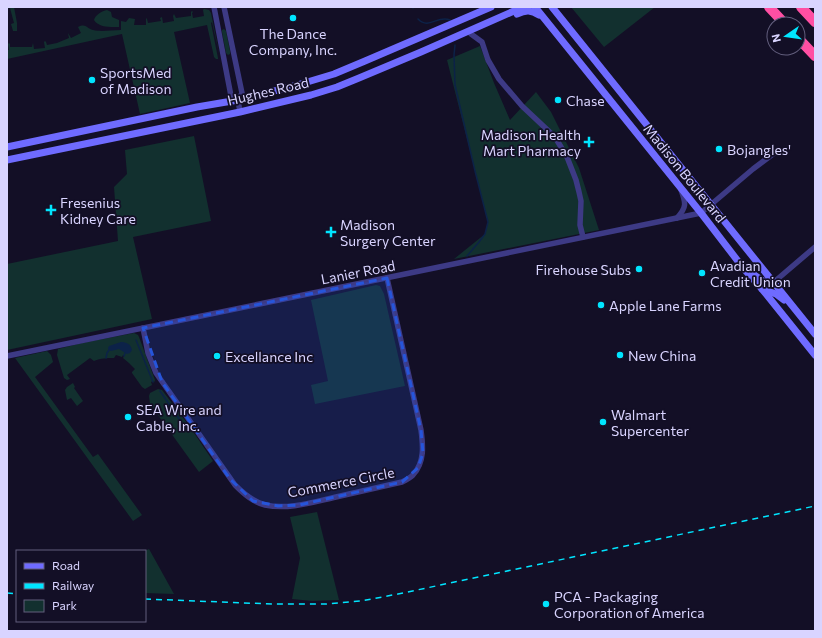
<svg xmlns="http://www.w3.org/2000/svg" width="822" height="638" viewBox="0 0 822 638" font-family="Commissioner,sans-serif">
  <rect width="100%" height="100%" fill="#130f26"/>
  <g fill="#12302f">
    <polygon points="7,7 14,7 17,23 17,31 13,31 11,24 14,23 10,8 7,9"/>
    <polygon points="571,7 655,7 604,47"/>
    <path d="M204,9L209,10L211,13L220,58L212,22L211,23L218,58V59H216L214,57L207,25L174,32L190,103L140,114L122,34L7,59V50H9L8,44L9,43L10,44V47H32L33,43L34,49L45,48L44,42L45,41L46,42L47,45L57,43L69,38L68,33L71,38L81,33L78,27C86,23 86,28 93,30C101,32 112,30 121,30V21L126,22L129,18L135,19L134,25H146V18L147,19L148,23L161,21L160,18L162,17L163,23L174,21L173,16L174,14L176,18L191,16V12L192,11L193,12L192,13L193,18L204,16L203,10Z"/>
    <path d="M107,10L111,12L112,17L119,20V27C111,27 99,28 94,20C95,15 102,11 107,10Z"/>
    <polygon points="224,29 226,31 230,51 230,54 228,55 226,53 222,32 222,30"/>
    <polygon points="480,46 494,83 510,120 536,92 551,112 579,168 599,230 454,259 485,234 488,222 447,60"/>
    <polygon points="194,136 211,221 133,237 152,319 7,350 7,264 118,241 114,187 127,174 125,150"/>
    <polygon points="376,285 380,286 384,294 405,386 315,404 311,385 328,381 311,300"/>
    <path d="M134,333L138,335L139,337L155,380L153,385L154,382L153,381L151,382L152,385L145,389L142,387L132,373V372L135,369L129,363L123,358L124,356L123,355L122,357L116,355L114,358C107,358 101,358 94,361L90,358L67,375L70,379L67,380L64,378L57,355L58,349L82,343Z"/>
    <polygon points="47,351 51,355 53,362 35,377 93,457 98,454 142,515 133,521 15,358"/>
    <polygon points="73,383 75,387 74,388 83,401 77,406 71,398 67,400 65,390 67,387"/>
    <polygon points="158,389 162,390 190,427 213,461 199,472 150,404 149,396 150,393"/>
    <polygon points="317,512 339,600 312,601 292,599 300,558 290,517"/>
    <polygon points="149,549 174,594 145,593 145,551"/>
  </g>
  <path fill="#0c2248" d="M121,342C126,342 131,344 132,350L130,353L127,354L119,349L111,351L108,349V348L109,346Z"/>
  <g fill="none" stroke-linecap="round" stroke-linejoin="round">
    <g stroke="#0c2248" stroke-width="1.5">
      <polyline points="413,7 413,8"/>
      <path d="M418,19C429,30 437,15 450,20"/>
      <polyline points="455,45 454,55 455,85 475,171 488,222 485,234 479,242 467,256"/>
      <polyline points="136,340 153,382"/>
      <polyline points="124,356 125,353"/>
      <polyline points="106,358 107,353 109,350"/>
      <polyline points="160,391 186,429"/>
    </g>
    <g stroke="#3d3a85" stroke-width="5.5">
      <polyline points="214,7 231,96 238,100"/>
      <polyline points="224,7 242,93 238,100 240,112"/>
      <polyline points="471,34 482,42 488,60 499,79 522,106 555,137 567,157 576,180 579,192 581,201 580,225 583,237"/>
      <path d="M677,218C687,207 686,203 681,190"/>
      <polyline points="774,282 815,247"/>
      <path d="M143,328L148,353L156,373L235,485C244,494 253,502 265,505C289,510 313,502 336,497C358,492 380,487 402,482C406,480 410,478 413,475C425,462 423,445 421,430L387,278"/>
      <polyline points="7,356 701,213 753,169 777,151"/>
    </g>
    <g stroke="#6f6bff" stroke-width="7">
      <polyline points="535,7 701,213 744,269 762,289 815,355"/>
      <polyline points="552,7 815,334"/>
      <path d="M517,14C526,10 531,10 539,15"/>
      <polyline points="7,147 197,107 238,100 294,86 334,74 365,61 491,7"/>
      <polyline points="7,160 240,112 311,95 337,87 359,78 421,52 523,7"/>
      <polyline points="753,274 763,281 774,282"/>
      <polyline points="762,289 776,294 784,300"/>
    </g>
    <g stroke="#ff4fa3" stroke-width="10">
      <polyline points="769,7 785,24"/>
      <polyline points="801,7 815,22"/>
      <polyline points="798,38 815,56"/>
    </g>
    <g stroke="#00e5ff" stroke-width="1.5" stroke-dasharray="6 5" stroke-linecap="butt">
      <polyline points="7,593 17,594"/>
      <polyline points="145,599 272,604 326,604 361,601 398,594 815,506"/>
    </g>
  </g>
  <path fill="#2655da" fill-opacity="0.2" stroke="#2655da" stroke-width="3" stroke-dasharray="8 5" stroke-linejoin="round" d="M387,278L421,430L423,453L418,468L402,482L299,505L278,506L253,501L230,479L162,382L143,328Z"/>
  <g fill="#00e5ff" stroke="#130f26" stroke-width="1.5">
    <circle cx="293" cy="18" r="4"/>
    <circle cx="92" cy="80" r="4"/>
    <circle cx="558" cy="100" r="4"/>
    <path d="M587 136h4v4h4v4h-4v4h-4v-4h-4v-4h4z"/>
    <circle cx="719" cy="149" r="4"/>
    <path d="M49 204h4v4h4v4h-4v4h-4v-4h-4v-4h4z"/>
    <path d="M329 226h4v4h4v4h-4v4h-4v-4h-4v-4h4z"/>
    <circle cx="639" cy="269" r="4"/>
    <circle cx="702" cy="273" r="4"/>
    <circle cx="601" cy="305" r="4"/>
    <circle cx="620" cy="355" r="4"/>
    <circle cx="217" cy="356" r="4"/>
    <circle cx="128" cy="417" r="4"/>
    <circle cx="603" cy="422" r="4"/>
    <circle cx="546" cy="604" r="4"/>
  </g>
  <g text-anchor="middle" dominant-baseline="central" stroke-width="3.5" stroke-linejoin="round" paint-order="stroke">
    <g font-size="14" fill="#d9d4ff" stroke="#130f26" text-anchor="start">
      <text x="293" y="33" text-anchor="middle">The Dance<tspan x="293" dy="16">Company, Inc.</tspan></text>
      <text x="100" y="72">SportsMed<tspan x="100" dy="16">of Madison</tspan></text>
      <text x="566" y="100">Chase</text>
      <text x="581" y="134" text-anchor="end">Madison Health<tspan x="581" dy="16">Mart Pharmacy</tspan></text>
      <text x="727" y="149">Bojangles'</text>
      <text x="60" y="202">Fresenius<tspan x="60" dy="16">Kidney Care</tspan></text>
      <text x="340" y="224">Madison<tspan x="340" dy="16">Surgery Center</tspan></text>
      <text x="710" y="265">Avadian<tspan x="710" dy="16">Credit Union</tspan></text>
      <text x="631" y="269" text-anchor="end">Firehouse Subs</text>
      <text x="609" y="305">Apple Lane Farms</text>
      <text x="628" y="355">New China</text>
      <text x="225" y="356">Excellance Inc</text>
      <text x="136" y="409">SEA Wire and<tspan x="136" dy="16">Cable, Inc.</tspan></text>
      <text x="611" y="414">Walmart<tspan x="611" dy="16">Supercenter</tspan></text>
      <text x="554" y="596">PCA - Packaging<tspan x="554" dy="16">Corporation of America</tspan></text>
    </g>
    <g font-size="14" fill="#d9d4ff" stroke="#130f26">
      <text transform="translate(268 91) rotate(-13)">Hughes Road</text>
      <text transform="translate(685 173) rotate(51)">Madison Boulevard</text>
      <text transform="translate(358 272) rotate(-11)">Lanier Road</text>
      <text transform="translate(341 482) rotate(-11)">Commerce Circle</text>
    </g>
  </g>
  <rect width="822" height="638" fill="none" stroke="#d9d4ff" stroke-width="16"/>
  <rect x="16" y="550" width="130" height="72" fill="#130f26" stroke="#625e7d"/>
  <rect x="24" y="563" width="20" height="6" fill="#6f6bff" stroke="#625e7d"/>
  <text x="52" y="570" font-size="12" fill="#d9d4ff">Road</text>
  <rect x="24" y="583" width="20" height="6" fill="#00e5ff" stroke="#625e7d"/>
  <text x="52" y="590" font-size="12" fill="#d9d4ff">Railway</text>
  <rect x="24" y="600" width="20" height="12" fill="#12302f" stroke="#625e7d"/>
  <text x="52" y="610" font-size="12" fill="#d9d4ff">Park</text>
  <g transform="translate(786 36) rotate(257)"><circle r="19" fill="#130f26" stroke="#625e7d"/>
  <path d="M0-3L7 15L0 10L-7 15Z" fill="#00e5ff"/>
  <text y="-6" font-size="11" font-weight="bold" text-anchor="middle" fill="#d9d4ff">N</text>
  </g>
</svg>
